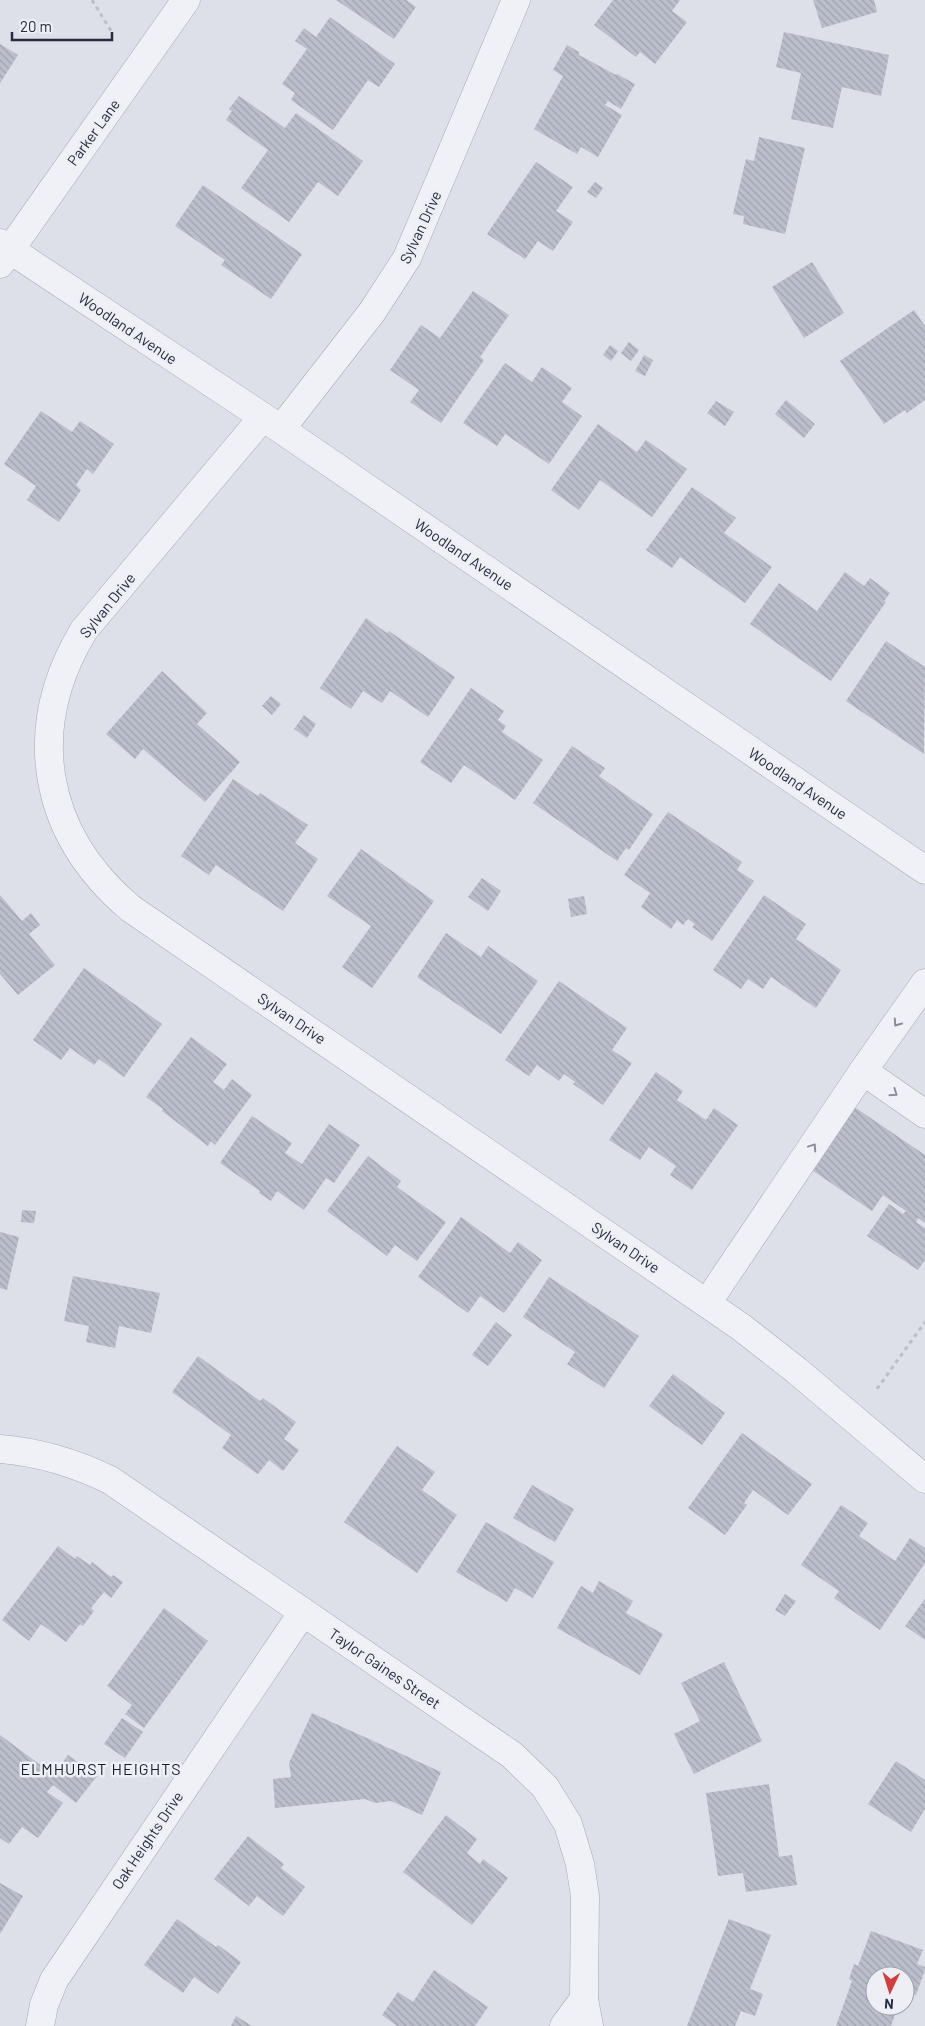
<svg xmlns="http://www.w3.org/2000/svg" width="925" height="2026" viewBox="0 0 925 2026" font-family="Barlow,sans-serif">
  <defs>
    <pattern id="building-back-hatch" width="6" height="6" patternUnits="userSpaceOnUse" patternTransform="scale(1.25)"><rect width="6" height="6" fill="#bbbecb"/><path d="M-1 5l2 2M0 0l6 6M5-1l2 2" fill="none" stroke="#a1a3af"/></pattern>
  </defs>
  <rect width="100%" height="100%" fill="#dde0e8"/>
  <g fill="url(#building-back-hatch)">
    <polygon points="336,0 406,0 416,7 394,39"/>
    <polygon points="613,0 680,0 672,11 687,22 655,64 640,52 636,57 594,25"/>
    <polygon points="813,0 874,0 877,12 822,28"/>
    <polygon points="330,17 395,64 379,87 368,80 333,130 291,100 295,93 282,84 307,49 295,41 304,28 316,37"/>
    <polygon points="784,32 889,55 881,96 842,87 833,128 791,119 801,73 776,67"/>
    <polygon points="0,44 18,55 0,83"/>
    <polygon points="567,45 579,52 579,55 616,75 617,74 635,84 621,109 608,101 605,105 622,115 598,157 581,147 577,154 534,129 563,76 553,70"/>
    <polygon points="239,96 285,128 296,113 363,161 338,196 318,182 289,222 241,188 268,150 226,120 232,111 229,109"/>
    <polygon points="759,137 805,148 785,234 743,224 744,216 733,214 746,159 754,161"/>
    <polygon points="536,162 573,187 556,211 573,222 553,251 538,241 525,259 487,234"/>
    <polygon points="595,182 603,188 596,198 587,192"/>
    <polygon points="203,185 302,254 271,299 221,265 225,260 175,226"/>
    <polygon points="812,262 844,313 804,338 772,287"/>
    <polygon points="473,291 509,315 480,357 484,360 441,423 410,402 419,390 390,370 421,325 440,338"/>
    <polygon points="914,310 925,326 925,400 907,413 905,410 884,424 840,361"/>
    <polygon points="629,342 639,350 631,361 621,353"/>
    <polygon points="610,345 618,351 611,361 603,355"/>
    <polygon points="644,355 653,360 645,376 635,371"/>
    <polygon points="505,363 532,382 542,367 572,388 562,402 582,416 549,464 505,434 497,446 463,423"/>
    <polygon points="786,400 815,424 804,438 775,414"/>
    <polygon points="716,401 734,412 725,426 707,413"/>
    <polygon points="41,411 72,432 80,421 114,444 93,474 87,469 76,485 81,490 59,522 27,500 36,486 4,464"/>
    <polygon points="598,424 637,452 646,440 687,469 652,517 600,480 579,510 551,490"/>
    <polygon points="692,487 736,518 724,533 772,567 745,603 680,557 672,568 646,550"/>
    <polygon points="845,572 864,586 870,578 890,593 884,601 886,602 831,681 750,624 779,583 817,611"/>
    <polygon points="366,618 387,633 389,631 455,677 428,717 390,691 382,703 363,691 351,709 320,688"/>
    <polygon points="886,641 925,667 924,754 846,701"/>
    <polygon points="162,671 207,713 197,724 240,762 205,802 143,749 135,759 106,734"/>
    <polygon points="471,688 504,711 498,720 506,726 502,732 543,760 515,800 464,765 451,783 420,762"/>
    <polygon points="271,696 281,704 272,715 262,706"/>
    <polygon points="304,715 316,724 307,738 294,729"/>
    <polygon points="572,746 605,768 599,776 653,814 629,850 626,848 617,861 533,803"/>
    <polygon points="233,779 258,796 260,793 308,825 295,843 318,859 283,911 216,865 209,875 181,856"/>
    <polygon points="668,812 742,862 737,870 754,881 712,941 692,927 695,924 688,919 683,925 677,920 671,929 641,907 650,893 624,875"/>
    <polygon points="361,849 434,901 372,988 342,967 371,926 327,896"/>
    <polygon points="482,878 501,891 488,911 468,897"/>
    <polygon points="0,895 22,921 31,913 40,925 29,934 55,965 18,995 0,974"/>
    <polygon points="764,895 806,924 796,939 841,970 816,1008 771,977 763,989 748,979 741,989 713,970"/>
    <polygon points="584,896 587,914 571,917 568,899"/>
    <polygon points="446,933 481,957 488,946 538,981 501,1034 417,977"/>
    <polygon points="84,968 162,1024 124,1077 99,1059 94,1065 70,1048 61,1060 33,1040"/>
    <polygon points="559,981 627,1028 612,1050 632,1063 603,1105 573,1084 575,1082 564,1074 559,1081 537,1065 529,1076 505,1060"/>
    <polygon points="191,1037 227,1064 213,1082 224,1090 232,1079 252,1095 215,1145 211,1141 208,1146 162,1111 163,1109 146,1097"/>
    <polygon points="656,1072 683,1091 677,1100 706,1120 714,1108 738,1125 692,1190 670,1175 676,1166 649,1147 640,1160 609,1140"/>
    <polygon points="847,1102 925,1155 925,1223 918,1218 916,1222 925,1228 925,1260 918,1270 867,1236 889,1204 903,1214 906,1211 883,1195 872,1211 806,1166"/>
    <polygon points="252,1116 292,1143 285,1153 302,1164 329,1124 360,1145 334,1183 326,1178 304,1210 277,1191 271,1201 259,1193 260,1191 220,1163"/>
    <polygon points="368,1156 401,1181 397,1187 446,1222 417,1261 395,1245 387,1256 327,1211"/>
    <polygon points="22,1210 36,1211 34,1223 21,1222"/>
    <polygon points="461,1217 510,1253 518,1242 542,1260 504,1313 480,1296 468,1313 418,1277"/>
    <polygon points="0,1232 19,1237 7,1290 0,1288"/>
    <polygon points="73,1276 160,1293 151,1333 119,1326 115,1348 86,1342 89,1326 64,1321"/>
    <polygon points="549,1277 639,1336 604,1388 567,1364 575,1352 523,1317"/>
    <polygon points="496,1322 512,1335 488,1366 472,1355"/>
    <polygon points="198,1356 260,1401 263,1398 296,1422 284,1439 299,1450 283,1471 269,1460 258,1474 256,1473 222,1448 231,1435 172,1392"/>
    <polygon points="673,1374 725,1413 702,1445 649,1406"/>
    <polygon points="742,1433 812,1484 788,1515 753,1490 744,1503 747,1505 725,1535 688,1508"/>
    <polygon points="397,1446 435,1472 422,1490 457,1515 417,1573 344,1522"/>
    <polygon points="532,1485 574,1509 555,1542 513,1518"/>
    <polygon points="841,1505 868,1523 859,1536 895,1561 910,1538 925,1548 925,1563 880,1630 834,1598 839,1591 801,1565"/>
    <polygon points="486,1522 554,1562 533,1598 515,1588 507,1602 456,1572"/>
    <polygon points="58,1546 75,1559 77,1556 90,1565 92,1562 111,1577 113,1575 123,1582 111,1598 104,1592 91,1608 94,1611 83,1626 80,1624 66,1642 41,1624 29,1641 2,1620"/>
    <polygon points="599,1581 633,1601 626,1613 663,1634 640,1675 557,1628 581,1586 593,1593"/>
    <polygon points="785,1594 796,1601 785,1616 775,1610"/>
    <polygon points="925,1599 925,1640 905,1626"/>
    <polygon points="164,1608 208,1641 144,1728 125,1714 132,1705 107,1686"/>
    <polygon points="724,1662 762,1741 694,1774 674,1734 700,1721 681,1683"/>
    <polygon points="312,1713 441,1772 422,1815 391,1801 375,1803 365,1799 275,1808 273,1779 291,1777 289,1763"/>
    <polygon points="122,1718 143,1732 125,1758 104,1744"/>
    <polygon points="0,1735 54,1775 68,1755 97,1776 76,1803 53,1785 47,1792 63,1803 38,1838 22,1827 9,1844 0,1838"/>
    <polygon points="896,1761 925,1780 925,1809 911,1832 868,1804"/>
    <polygon points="769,1784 779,1857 792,1855 797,1885 746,1892 743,1873 718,1876 706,1793"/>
    <polygon points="446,1815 477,1839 467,1853 480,1864 483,1859 508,1878 472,1925 403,1872"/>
    <polygon points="248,1836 284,1864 281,1868 305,1887 283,1916 257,1896 249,1906 214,1879"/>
    <polygon points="0,1883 23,1896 0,1934"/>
    <polygon points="177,1919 216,1947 218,1945 241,1962 218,1994 194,1977 183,1993 144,1965"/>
    <polygon points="729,1919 771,1935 750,1989 763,1994 755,2016 741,2011 735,2026 687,2026"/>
    <polygon points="871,1931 923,1950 917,1964 925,1967 925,1970 916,1995 905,1990 905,1976 875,1976 875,2006 898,2006 891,2026 836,2026 852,1981 849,1979 854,1964 858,1966"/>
    <polygon points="434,1970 488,2007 475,2026 397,2026 382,2015 398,1992 413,2002"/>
    <polygon points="236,2016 252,2026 231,2026"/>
  </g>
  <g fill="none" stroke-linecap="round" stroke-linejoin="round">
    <g stroke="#a6aab5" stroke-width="29">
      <g id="minor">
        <polyline points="0,243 263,417 925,870"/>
        <polyline points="0,264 186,0"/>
        <path d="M263,417L84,630C24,729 42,833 130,908L741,1327L796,1370L925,1479"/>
        <polyline points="281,429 372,312 407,258 516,0"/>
        <polyline points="863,1071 925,1114"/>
        <polyline points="707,1303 863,1071 925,983"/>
        <path d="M0,1449C38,1452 75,1463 110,1480L512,1755L545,1787L568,1824L580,1864L585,1896L584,1999L589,2026"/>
        <polyline points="40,2026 44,2005 54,1980 303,1612"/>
        <polyline points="564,2026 584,1999"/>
      </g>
    </g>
    <g stroke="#bbbec6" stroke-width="3" stroke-dasharray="4 4" stroke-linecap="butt">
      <polyline points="92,0 113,34"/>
      <polyline points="877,1389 925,1322"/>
    </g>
    <use href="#minor" stroke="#f0f1f6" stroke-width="28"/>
  </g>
  <defs><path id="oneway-chevron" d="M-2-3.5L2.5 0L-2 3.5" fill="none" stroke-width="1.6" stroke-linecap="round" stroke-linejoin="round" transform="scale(1.25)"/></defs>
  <g stroke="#8b8e9a">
    <use href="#oneway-chevron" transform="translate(897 1023) rotate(125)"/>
    <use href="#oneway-chevron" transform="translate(894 1093) rotate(35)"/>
    <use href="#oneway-chevron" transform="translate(813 1147) rotate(-56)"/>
  </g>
  <g text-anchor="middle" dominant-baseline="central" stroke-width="5" stroke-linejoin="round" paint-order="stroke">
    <g font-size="15" fill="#262b3f" stroke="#edeff5">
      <text transform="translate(93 132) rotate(-54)">Parker Lane</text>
      <text transform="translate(420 227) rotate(-65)">Sylvan Drive</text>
      <text transform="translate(128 328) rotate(34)">Woodland Avenue</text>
      <text transform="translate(464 554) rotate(34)">Woodland Avenue</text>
      <text transform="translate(107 605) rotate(-51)">Sylvan Drive</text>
      <text transform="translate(798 783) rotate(34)">Woodland Avenue</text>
      <text transform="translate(292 1018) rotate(34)">Sylvan Drive</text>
      <text transform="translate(626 1247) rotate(34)">Sylvan Drive</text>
      <text transform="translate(385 1668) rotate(34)">Taylor Gaines Street</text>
      <text transform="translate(147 1840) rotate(-56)">Oak Heights Drive</text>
    </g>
    <g font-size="16" letter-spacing="1" fill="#191d30" stroke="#edeff5">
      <text x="101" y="1768">ELMHURST HEIGHTS</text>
    </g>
  </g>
  <g transform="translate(890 1991) rotate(184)"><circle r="24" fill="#edeff5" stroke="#9da1ac"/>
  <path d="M0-4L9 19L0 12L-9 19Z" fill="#d23e3d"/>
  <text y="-8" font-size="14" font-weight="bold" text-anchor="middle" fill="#262b3f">N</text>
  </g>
  <path d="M12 32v8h100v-8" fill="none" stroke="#262b3f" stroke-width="2.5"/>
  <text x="20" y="32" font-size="15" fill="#262b3f" stroke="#edeff5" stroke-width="4" paint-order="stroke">20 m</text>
</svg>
